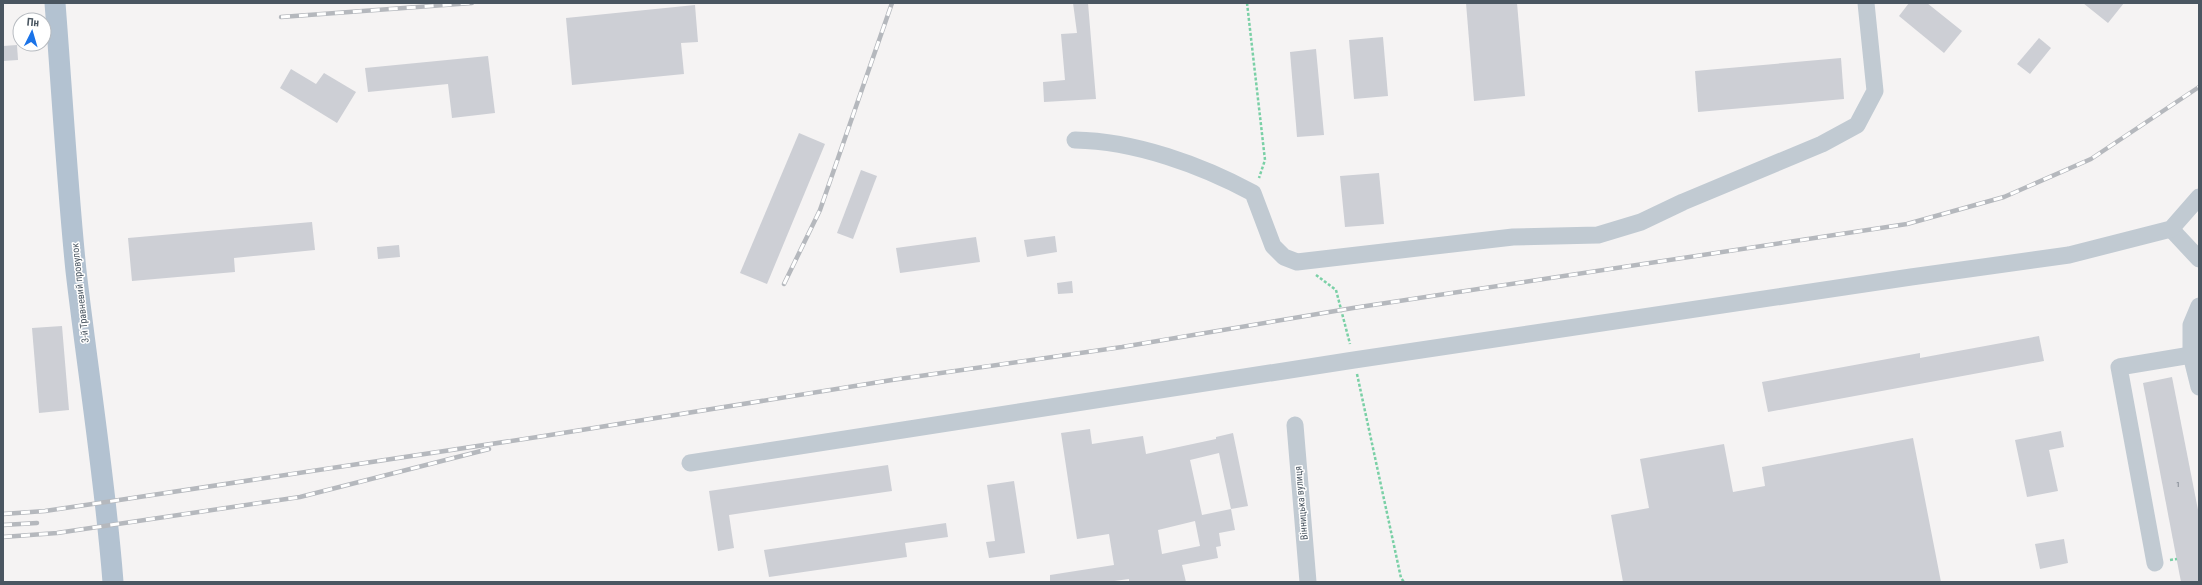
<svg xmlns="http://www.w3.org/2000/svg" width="2202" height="585" viewBox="0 0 2202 585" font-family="'Roboto Condensed',sans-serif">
  <rect width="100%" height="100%" fill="#f5f3f3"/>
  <g fill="#cdcfd5" fill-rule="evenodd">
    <polygon points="1073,3 1088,3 1096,99 1044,102 1043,82 1065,80 1061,34 1077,33"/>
    <polygon points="1466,3 1517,3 1525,96 1474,101"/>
    <polygon points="1909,3 1927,3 1962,31 1944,53 1899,16"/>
    <polygon points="2083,3 2124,3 2108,23"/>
    <polygon points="695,5 698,42 681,43 684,74 572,85 566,18"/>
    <polygon points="1383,37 1388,96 1354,99 1349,40"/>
    <polygon points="2039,38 2051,48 2030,74 2017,64"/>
    <polygon points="17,45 18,60 3,61 3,46"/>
    <polygon points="1316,49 1324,135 1297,137 1290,52"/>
    <polygon points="488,56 495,113 452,118 448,84 368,92 365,68"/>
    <polygon points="1841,58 1844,99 1698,112 1695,71"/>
    <polygon points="291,69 316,84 324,73 356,92 337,123 280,88"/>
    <polygon points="799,133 825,144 767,284 740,273"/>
    <polygon points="861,170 877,176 853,239 837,233"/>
    <polygon points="1379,173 1384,224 1345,227 1340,176"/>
    <polygon points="312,222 315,250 234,258 235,272 132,281 128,238"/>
    <polygon points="1055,236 1057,252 1027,257 1024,240"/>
    <polygon points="976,237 980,262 900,273 896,248"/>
    <polygon points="399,245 400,257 378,259 377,247"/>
    <polygon points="1072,281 1073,293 1058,294 1057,283"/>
    <polygon points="62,326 69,410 39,413 32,328"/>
    <polygon points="2039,336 2044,361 1768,412 1762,382 1920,353 1920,358"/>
    <polygon points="2172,377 2199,515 2199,582 2181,582 2143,383"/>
    <path d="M1090,429L1092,444L1143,436L1146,454L1216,439V437L1233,433L1248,506L1231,509L1235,530L1219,533L1221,546L1216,547L1218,558L1182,565L1186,582H1129V579L1107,582H1050V575L1114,565L1109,534L1077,539L1061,433ZM1219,453L1231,509L1202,515L1190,460ZM1195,521L1200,546L1162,554L1158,530Z"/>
    <polygon points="2061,431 2064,447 2049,450 2058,491 2027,497 2015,440"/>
    <polygon points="1913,438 1941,582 1623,582 1611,515 1649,508 1640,459 1724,444 1733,492 1765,486 1762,467"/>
    <polygon points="888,465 892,491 729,515 734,548 718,551 709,491"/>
    <polygon points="1014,481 1025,553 989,558 986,542 995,541 987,485"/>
    <polygon points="946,523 948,537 905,543 907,557 769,577 764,550"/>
    <polygon points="2064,539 2068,563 2040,569 2035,544"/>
  </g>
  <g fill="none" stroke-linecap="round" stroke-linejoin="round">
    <g stroke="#7ad0a6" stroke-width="2.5" stroke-dasharray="3 2" stroke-linecap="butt">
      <polyline points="1247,3 1265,160 1259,178"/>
      <polyline points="1316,275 1336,290 1350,344"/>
      <polyline points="1357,374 1401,578 1404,582"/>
      <polyline points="2170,560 2177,559"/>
    </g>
    <g stroke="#c1cad2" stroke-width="17">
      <path d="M1075,140C1135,141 1201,165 1253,193L1273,246L1284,257L1297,262L1513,237L1598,235L1641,222L1683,202L1822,144L1857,125L1875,91L1866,3"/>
      <polyline points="2171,229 2199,259"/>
      <polyline points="2199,306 2191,325 2191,355 2199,387"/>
      <polyline points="1295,425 1308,582"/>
      <polyline points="690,463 1354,360 1911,277 2069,255 2171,229 2199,197"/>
      <polyline points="2155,563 2119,367 2191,355"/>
    </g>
    <path stroke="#b3c2d1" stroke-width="21" d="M55,3C62,92 67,182 76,271C88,374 105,478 113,582"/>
    <g stroke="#b5b8bd" stroke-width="4.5">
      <g id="rail">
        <polyline points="281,17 472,3"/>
        <polyline points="784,284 820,210 892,3"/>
        <polyline points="3,514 45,511 106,502 544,436 892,380 1122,347 1353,308 1907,224 2004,197 2091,159 2199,87"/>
        <polyline points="3,525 37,523"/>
        <polyline points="3,537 57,533 300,497 489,449"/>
      </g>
    </g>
    <use href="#rail" stroke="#fff" stroke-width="3" stroke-dasharray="9" stroke-linecap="butt"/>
  </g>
  <g text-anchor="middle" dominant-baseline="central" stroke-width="3" stroke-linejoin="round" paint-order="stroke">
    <g font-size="8" fill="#6b747e">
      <text x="2178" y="484">1</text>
    </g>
    <g font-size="10" fill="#4a5661" stroke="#fff">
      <text transform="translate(80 293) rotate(-96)">3-й Травневий провулок</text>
      <text transform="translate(1301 503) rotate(-95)">Вінницька вулиця</text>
    </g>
  </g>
  <rect width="2202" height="585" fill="none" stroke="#4a5661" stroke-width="8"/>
  <g transform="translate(32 32) rotate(5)"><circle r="19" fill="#ffffff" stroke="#b7bbc0"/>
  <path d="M0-3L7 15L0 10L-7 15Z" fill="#1a73e8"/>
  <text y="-6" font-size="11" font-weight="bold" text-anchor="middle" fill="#4a5661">Пн</text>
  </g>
</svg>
